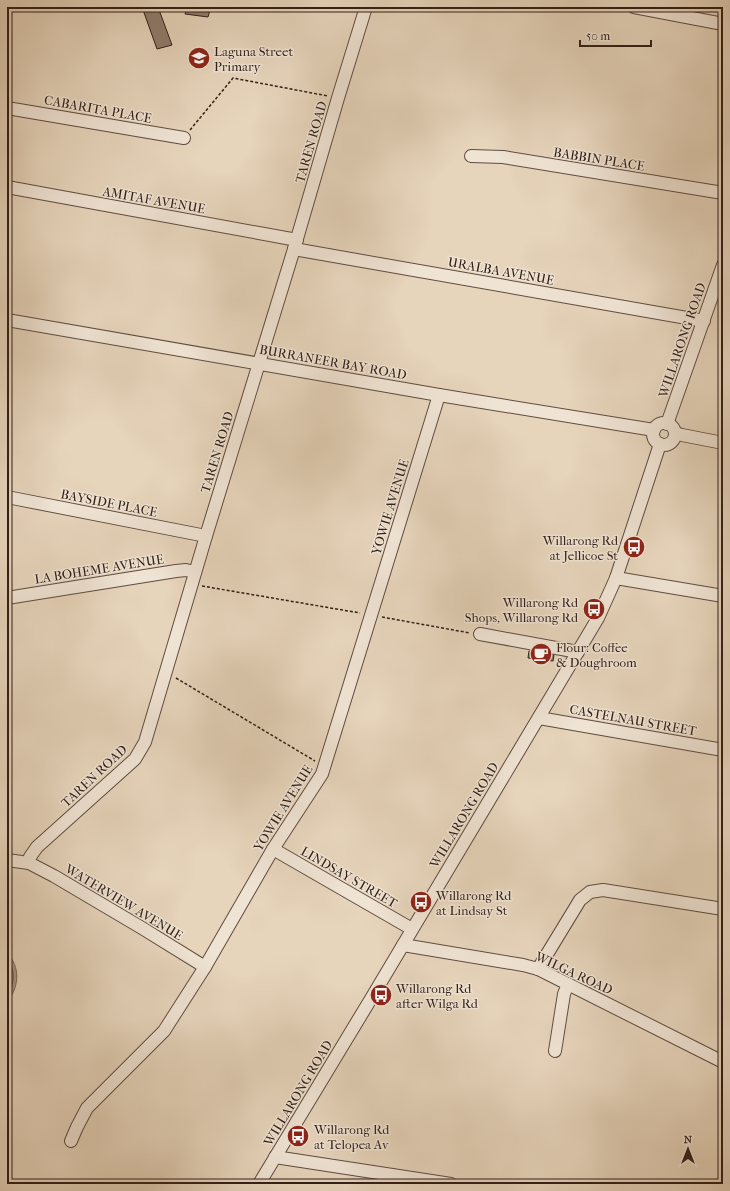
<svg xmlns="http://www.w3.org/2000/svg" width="730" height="1191" viewBox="0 0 730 1191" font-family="'IM FELL French Canon',serif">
  <rect width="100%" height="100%" fill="#e6d4bb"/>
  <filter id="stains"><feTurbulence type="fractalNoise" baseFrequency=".005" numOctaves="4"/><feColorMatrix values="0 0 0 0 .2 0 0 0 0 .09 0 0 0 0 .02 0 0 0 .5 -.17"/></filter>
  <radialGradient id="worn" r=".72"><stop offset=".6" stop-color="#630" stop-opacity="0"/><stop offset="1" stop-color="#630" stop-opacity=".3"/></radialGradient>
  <path fill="#a99684" stroke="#796659" d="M7,953C21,967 19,988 7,1002Z"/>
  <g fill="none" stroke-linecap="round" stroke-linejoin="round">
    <path stroke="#6e5a4e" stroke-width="1" d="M7,958C16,969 15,985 7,996"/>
  </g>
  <g fill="#907d6d" stroke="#321f18">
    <polygon points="142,7 158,7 172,45 157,49"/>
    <polygon points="187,7 211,7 208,17 185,14"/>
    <polygon points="529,651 554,655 553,661 528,658"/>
  </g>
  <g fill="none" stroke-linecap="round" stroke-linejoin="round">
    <g stroke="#5f4c41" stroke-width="14">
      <g id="minor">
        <polyline points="634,7 723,24"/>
        <polyline points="7,108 184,138"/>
        <polyline points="471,156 503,157 723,193"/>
        <polyline points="7,187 297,240"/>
        <polyline points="294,249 704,321"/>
        <polyline points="7,320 439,395 654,430"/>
        <circle cx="664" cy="434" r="11"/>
        <polyline points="667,424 723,265"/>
        <polyline points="675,433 682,435 723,443"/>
        <polyline points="7,497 206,536"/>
        <polyline points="616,578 723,596"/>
        <polyline points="7,598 176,571 186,570 195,572"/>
        <polyline points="480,634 578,652"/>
        <polyline points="539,718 723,750"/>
        <polyline points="273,849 412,929"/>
        <polyline points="7,860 29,863 54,876 142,928 205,967"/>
        <polyline points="29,863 30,857 37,847 135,759 145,742 206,536 294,249 338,98 366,7"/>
        <polyline points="403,945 523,965 538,969 723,1062"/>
        <polyline points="538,969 580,900 590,892 603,890 723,909"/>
        <polyline points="555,1051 564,994 568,984"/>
        <polyline points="71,1141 77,1127 87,1108 164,1031 205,967 273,849 322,774 439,395"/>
        <polyline points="275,1157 451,1184"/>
        <polyline points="259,1184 372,997 598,618 616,578 660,444"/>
      </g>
    </g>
    <g stroke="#321f18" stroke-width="1.5" stroke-dasharray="3 2" stroke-linecap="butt">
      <polyline points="190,130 233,78 328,96"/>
      <polyline points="202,586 360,613"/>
      <polyline points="382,617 470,633"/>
      <polyline points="176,678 315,761"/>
    </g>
    <use href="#minor" stroke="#efe3d3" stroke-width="12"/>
  </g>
  <defs>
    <g id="school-disc" transform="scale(1.15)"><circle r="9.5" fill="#8f2418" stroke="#efe3d3"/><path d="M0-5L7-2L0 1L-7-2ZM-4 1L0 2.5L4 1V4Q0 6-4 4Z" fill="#fff"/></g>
    <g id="bus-disc" transform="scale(1.15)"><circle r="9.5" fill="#8f2418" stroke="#efe3d3"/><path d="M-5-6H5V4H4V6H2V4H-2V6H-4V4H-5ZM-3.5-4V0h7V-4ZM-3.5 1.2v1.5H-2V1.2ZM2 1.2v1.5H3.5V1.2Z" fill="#fff"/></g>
    <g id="cafe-disc" transform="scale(1.15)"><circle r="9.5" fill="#8f2418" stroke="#efe3d3"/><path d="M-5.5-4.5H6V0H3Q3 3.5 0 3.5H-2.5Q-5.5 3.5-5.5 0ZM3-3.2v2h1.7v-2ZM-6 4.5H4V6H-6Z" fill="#fff"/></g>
  </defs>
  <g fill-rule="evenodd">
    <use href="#school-disc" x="199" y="58"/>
    <use href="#bus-disc" x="634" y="547"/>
    <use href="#bus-disc" x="594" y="609"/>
    <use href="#cafe-disc" x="541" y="654"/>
    <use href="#bus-disc" x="421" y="902"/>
    <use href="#bus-disc" x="381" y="995"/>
    <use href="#bus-disc" x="298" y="1136"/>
  </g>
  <g text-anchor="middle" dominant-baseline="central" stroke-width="3" stroke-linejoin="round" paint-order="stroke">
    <g font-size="13" fill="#321f18" stroke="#efe3d3" text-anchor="start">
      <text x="214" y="51">Laguna Street<tspan x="214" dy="15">Primary</tspan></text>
      <text x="618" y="540" text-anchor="end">Willarong Rd<tspan x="618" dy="15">at Jellicoe St</tspan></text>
      <text x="578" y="602" text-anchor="end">Willarong Rd<tspan x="578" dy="15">Shops, Willarong Rd</tspan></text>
      <text x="556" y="647">Flour: Coffee<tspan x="556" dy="15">&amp; Doughroom</tspan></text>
      <text x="436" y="895">Willarong Rd<tspan x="436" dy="15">at Lindsay St</tspan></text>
      <text x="396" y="988">Willarong Rd<tspan x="396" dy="15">after Wilga Rd</tspan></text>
      <text x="314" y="1129">Willarong Rd<tspan x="314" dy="15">at Telopea Av</tspan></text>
    </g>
    <g font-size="13" fill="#321f18" stroke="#efe3d3">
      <text transform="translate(98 109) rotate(10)">CABARITA PLACE</text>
      <text transform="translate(311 142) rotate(-74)">TAREN ROAD</text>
      <text transform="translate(599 159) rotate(9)">BABBIN PLACE</text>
      <text transform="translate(154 200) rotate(10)">AMITAF AVENUE</text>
      <text transform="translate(501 271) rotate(10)">URALBA AVENUE</text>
      <text transform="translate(682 340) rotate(-71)">WILLARONG ROAD</text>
      <text transform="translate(333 362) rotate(10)">BURRANEER BAY ROAD</text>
      <text transform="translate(217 452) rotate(-73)">TAREN ROAD</text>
      <text transform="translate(109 503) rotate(11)">BAYSIDE PLACE</text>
      <text transform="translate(390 507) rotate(-73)">YOWIE AVENUE</text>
      <text transform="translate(99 569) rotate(-9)">LA BOHEME AVENUE</text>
      <text transform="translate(633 720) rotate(10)">CASTELNAU STREET</text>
      <text transform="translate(94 776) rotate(-43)">TAREN ROAD</text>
      <text transform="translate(283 808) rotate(-58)">YOWIE AVENUE</text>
      <text transform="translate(464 815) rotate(-59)">WILLARONG ROAD</text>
      <text transform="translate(349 877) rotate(30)">LINDSAY STREET</text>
      <text transform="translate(124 902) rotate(31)">WATERVIEW AVENUE</text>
      <text transform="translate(574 973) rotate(25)">WILGA ROAD</text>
      <text transform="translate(298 1093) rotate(-59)">WILLARONG ROAD</text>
    </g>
  </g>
  <rect width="730" height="1191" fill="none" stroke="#e6d4bb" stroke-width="24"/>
  <rect x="8" y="8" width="714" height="1175" fill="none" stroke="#321f18" stroke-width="2"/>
  <rect x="12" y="12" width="706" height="1167" fill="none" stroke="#321f18"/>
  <g transform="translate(688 1149)" stroke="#efe3d3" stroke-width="3" paint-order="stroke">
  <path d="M0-3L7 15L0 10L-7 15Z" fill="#321f18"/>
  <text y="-6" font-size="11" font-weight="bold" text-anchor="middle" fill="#321f18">N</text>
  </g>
  <path d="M580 40v6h71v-6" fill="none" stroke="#321f18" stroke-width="2"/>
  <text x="586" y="40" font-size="12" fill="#321f18" stroke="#efe3d3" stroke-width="3" paint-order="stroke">50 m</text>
  <rect width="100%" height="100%" filter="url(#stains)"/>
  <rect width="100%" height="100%" fill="url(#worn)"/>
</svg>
